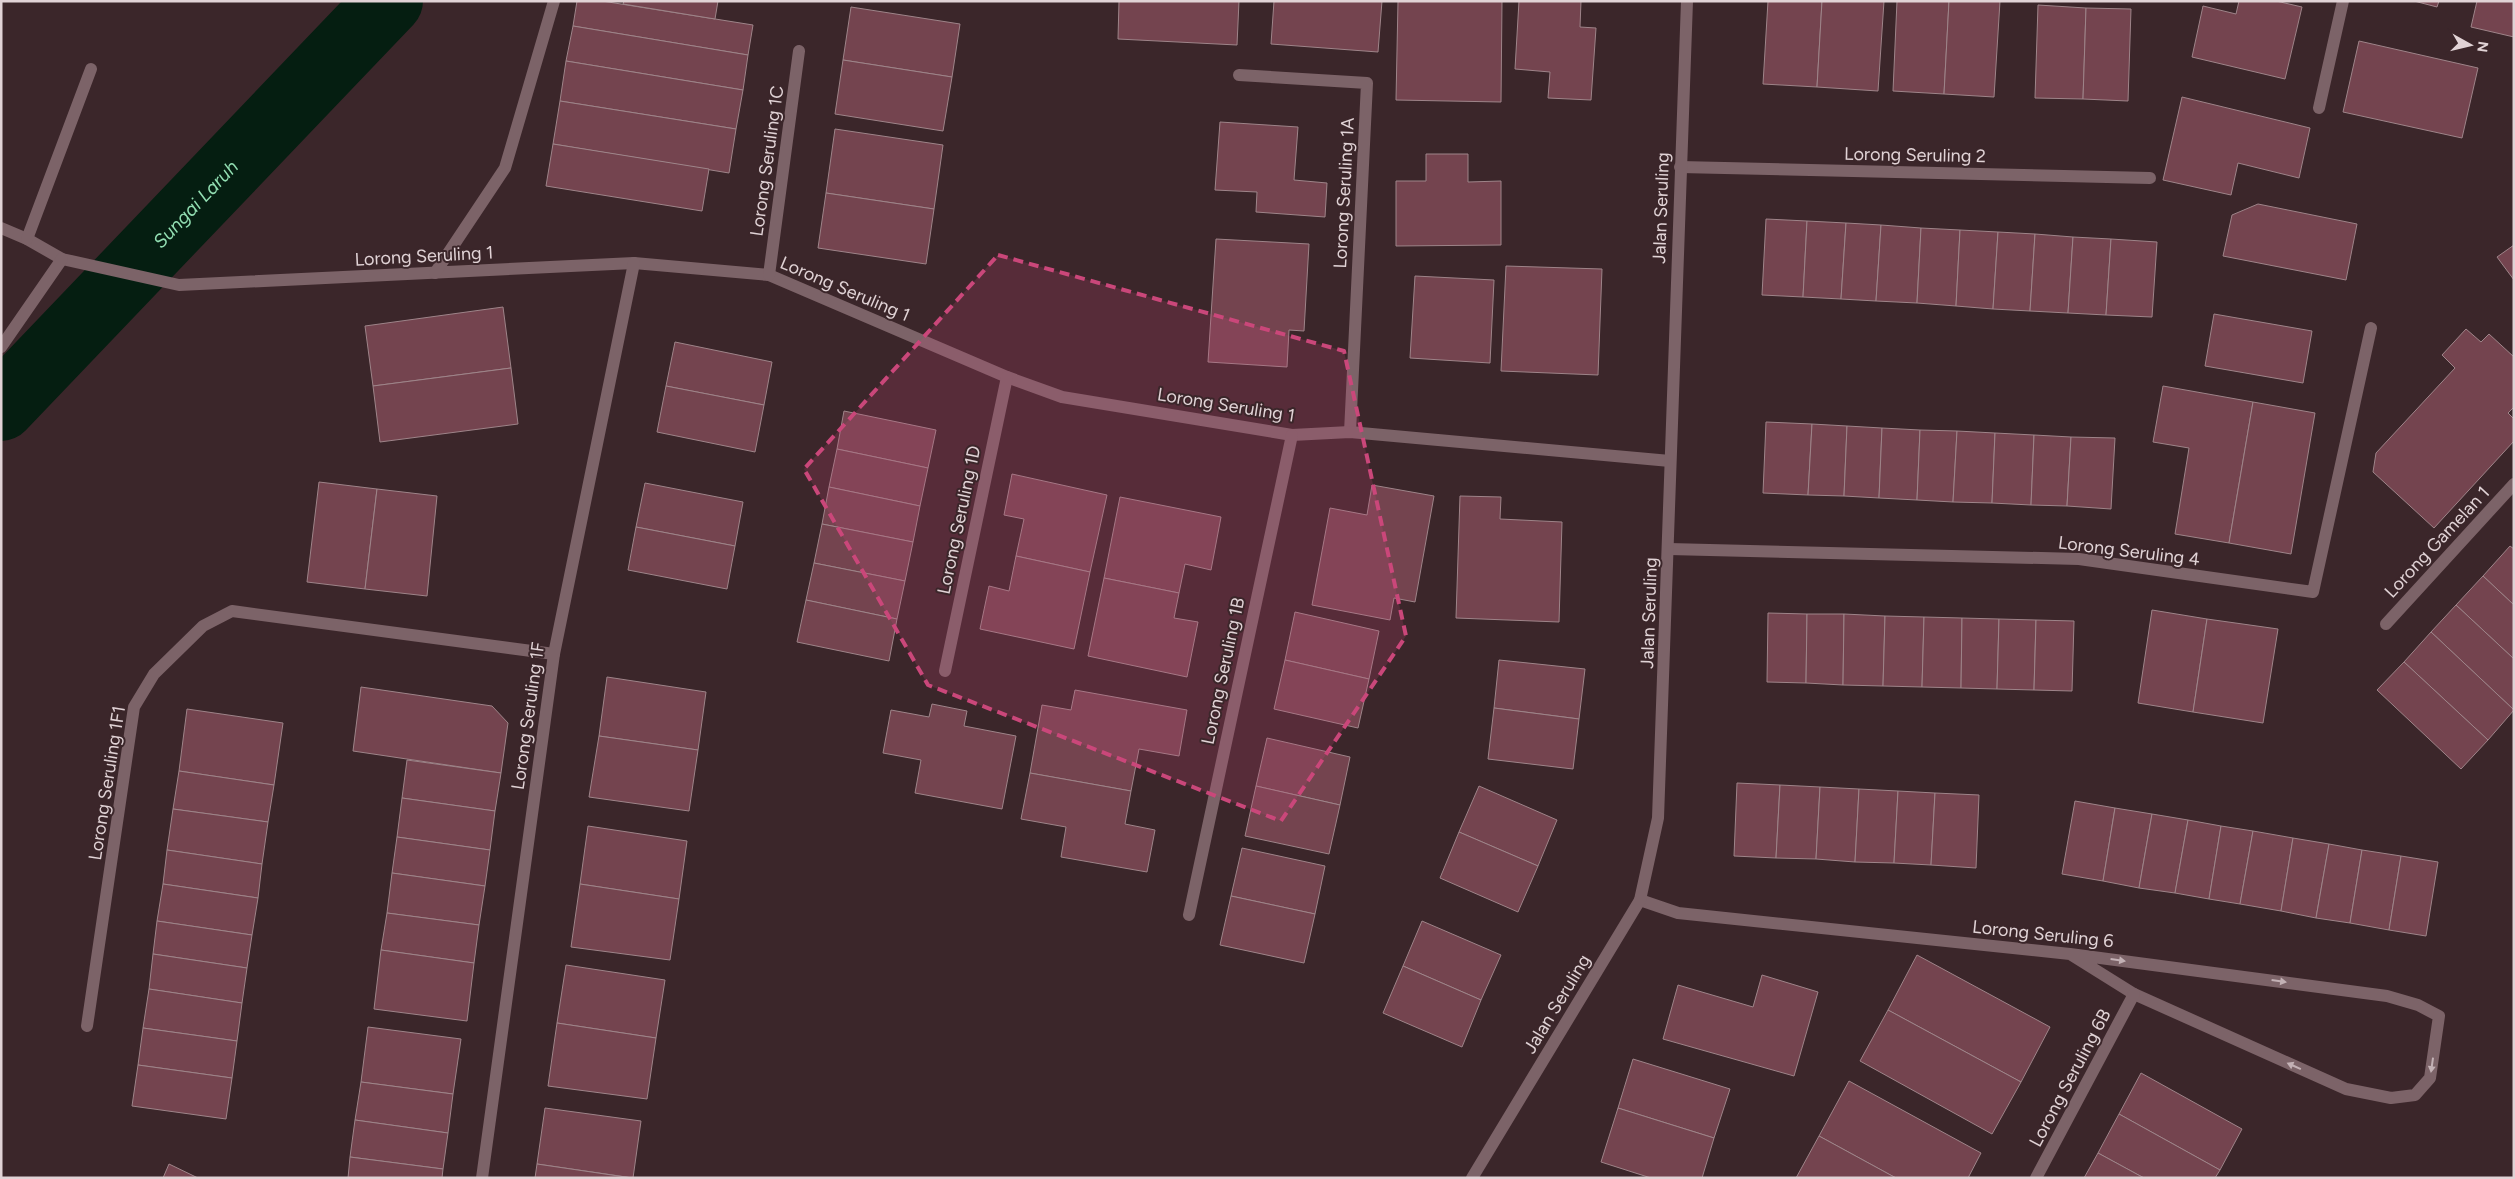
<svg xmlns="http://www.w3.org/2000/svg" width="2515" height="1179" viewBox="0 0 2515 1179" font-family="Figtree,sans-serif">
  <rect width="100%" height="100%" fill="#3b262a"/>
  <g fill="none" stroke-linecap="round" stroke-linejoin="round">
    <path stroke="#051e11" stroke-width="68" id="s1" d="M1,407L389,1"/>
  </g>
  <g fill="#74444f" stroke="#9e8489">
    <polygon points="577,1 602,1 753,25 748,55 573,26"/>
    <polygon points="624,1 718,1 715,19 623,4"/>
    <polygon points="1119,1 1239,1 1237,45 1118,39"/>
    <polygon points="1274,1 1382,1 1378,52 1271,44"/>
    <polygon points="1398,1 1502,1 1501,102 1396,100"/>
    <polygon points="1519,1 1581,1 1580,27 1596,28 1591,100 1548,98 1550,72 1515,69"/>
    <polygon points="1768,1 1822,1 1817,87 1763,84"/>
    <polygon points="1822,1 1884,1 1878,91 1817,87"/>
    <polygon points="1897,1 1949,1 1944,94 1893,91"/>
    <polygon points="1949,1 2000,1 1994,97 1944,94"/>
    <polygon points="2239,1 2276,1 2302,7 2285,79 2192,57 2203,6 2236,14"/>
    <polygon points="2414,1 2439,1 2437,7"/>
    <polygon points="2477,1 2514,1 2514,37 2471,27"/>
    <polygon points="2038,5 2086,8 2083,99 2035,98"/>
    <polygon points="851,7 960,24 952,77 843,60"/>
    <polygon points="2086,8 2131,9 2128,101 2083,99"/>
    <polygon points="573,26 748,55 743,90 566,61"/>
    <polygon points="2359,41 2478,68 2462,138 2343,112"/>
    <polygon points="843,60 952,77 943,131 835,114"/>
    <polygon points="566,61 743,90 736,129 560,101"/>
    <polygon points="2182,97 2310,128 2299,178 2238,163 2231,195 2163,180"/>
    <polygon points="560,101 736,129 729,173 553,144"/>
    <polygon points="1220,122 1298,127 1294,180 1327,183 1325,217 1256,212 1257,192 1215,190"/>
    <polygon points="835,129 943,145 934,209 826,193"/>
    <polygon points="553,144 709,169 702,211 546,186"/>
    <polygon points="1426,154 1468,154 1468,182 1501,181 1501,245 1396,246 1396,181 1426,181"/>
    <polygon points="826,193 934,209 926,264 818,248"/>
    <polygon points="2258,204 2357,224 2346,280 2223,256 2232,215"/>
    <polygon points="1766,219 1807,221 1803,297 1762,295"/>
    <polygon points="1807,221 1846,223 1841,299 1803,297"/>
    <polygon points="1846,223 1881,225 1876,301 1841,299"/>
    <polygon points="1881,225 1921,228 1917,303 1876,301"/>
    <polygon points="1921,228 1960,230 1956,306 1917,303"/>
    <polygon points="1960,230 1998,232 1993,309 1956,306"/>
    <polygon points="1998,232 2035,234 2030,311 1993,309"/>
    <polygon points="2035,234 2073,237 2068,313 2030,311"/>
    <polygon points="2073,237 2111,239 2106,315 2068,313"/>
    <polygon points="1216,239 1309,244 1304,331 1289,330 1287,367 1208,362"/>
    <polygon points="2111,239 2157,242 2152,317 2106,315"/>
    <polygon points="2514,245 2514,280 2497,257"/>
    <polygon points="1506,266 1602,269 1598,375 1501,371"/>
    <polygon points="1415,276 1494,280 1490,363 1410,358"/>
    <polygon points="503,307 511,368 373,386 365,326"/>
    <polygon points="2214,314 2312,331 2303,383 2205,366"/>
    <polygon points="2466,329 2481,342 2489,334 2514,357 2514,407 2508,413 2514,419 2514,441 2434,528 2373,472 2376,453 2455,368 2442,355"/>
    <polygon points="675,342 772,362 764,405 666,386"/>
    <polygon points="511,368 518,424 380,442 373,386"/>
    <polygon points="666,386 764,405 755,452 657,432"/>
    <polygon points="2163,386 2253,402 2229,543 2175,534 2189,448 2153,442"/>
    <polygon points="2253,402 2315,413 2291,554 2229,543"/>
    <polygon points="844,411 936,430 928,468 837,449"/>
    <polygon points="1766,422 1812,424 1808,495 1763,493"/>
    <polygon points="1812,424 1847,426 1844,496 1808,495"/>
    <polygon points="1847,426 1882,428 1879,498 1844,496"/>
    <polygon points="1882,428 1920,430 1917,500 1879,498"/>
    <polygon points="1920,430 1957,431 1953,502 1917,500"/>
    <polygon points="1957,431 1995,433 1992,503 1953,502"/>
    <polygon points="1995,433 2034,435 2031,505 1992,503"/>
    <polygon points="2034,435 2071,437 2067,506 2031,505"/>
    <polygon points="2071,437 2115,438 2111,509 2067,506"/>
    <polygon points="837,449 928,468 920,506 829,487"/>
    <polygon points="1012,474 1107,495 1090,572 1016,556 1024,519 1004,515"/>
    <polygon points="319,482 377,489 365,589 307,582"/>
    <polygon points="645,483 743,502 735,546 636,527"/>
    <polygon points="1372,485 1434,496 1415,602 1394,598 1390,620 1312,605 1330,508 1367,515"/>
    <polygon points="829,487 920,506 913,542 822,524"/>
    <polygon points="377,489 437,496 427,596 365,589"/>
    <polygon points="1460,496 1501,497 1500,519 1562,522 1559,622 1456,618"/>
    <polygon points="1120,497 1221,517 1211,570 1185,564 1179,593 1104,578"/>
    <polygon points="822,524 913,542 905,581 814,563"/>
    <polygon points="636,527 735,546 727,589 628,570"/>
    <polygon points="2510,546 2514,549 2514,605 2483,576"/>
    <polygon points="1016,556 1090,572 1074,649 980,629 989,586 1009,591"/>
    <polygon points="814,563 905,581 897,619 806,600"/>
    <polygon points="2483,576 2514,605 2514,659 2456,605"/>
    <polygon points="1104,578 1179,593 1174,618 1198,622 1187,677 1088,656"/>
    <polygon points="806,600 897,619 889,661 797,642"/>
    <polygon points="2456,605 2514,659 2514,710 2431,632"/>
    <polygon points="2152,610 2207,619 2193,712 2138,703"/>
    <polygon points="1295,612 1379,631 1369,679 1285,660"/>
    <polygon points="1768,613 1807,614 1806,683 1767,682"/>
    <polygon points="1807,614 1844,614 1843,685 1806,683"/>
    <polygon points="1844,614 1885,616 1883,686 1843,685"/>
    <polygon points="1885,616 1924,617 1922,687 1883,686"/>
    <polygon points="1924,617 1962,618 1961,688 1922,687"/>
    <polygon points="1962,618 1999,619 1997,689 1961,688"/>
    <polygon points="1999,619 2036,620 2034,690 1997,689"/>
    <polygon points="2207,619 2278,629 2263,723 2193,712"/>
    <polygon points="2036,620 2074,621 2072,691 2034,690"/>
    <polygon points="2431,632 2514,710 2488,740 2404,662"/>
    <polygon points="1285,660 1369,679 1358,728 1274,709"/>
    <polygon points="1499,660 1585,669 1579,719 1494,708"/>
    <polygon points="2404,662 2488,740 2461,769 2377,690"/>
    <polygon points="607,677 706,692 698,750 599,736"/>
    <polygon points="361,687 492,706 508,723 501,773 353,751"/>
    <polygon points="1075,690 1187,710 1179,756 1139,749 1131,791 1030,773 1042,705 1071,710"/>
    <polygon points="932,704 967,711 964,726 1016,736 1002,809 915,793 921,760 883,753 891,710 929,717"/>
    <polygon points="1494,708 1579,719 1573,769 1488,759"/>
    <polygon points="187,709 283,723 274,785 179,771"/>
    <polygon points="599,736 698,750 689,811 589,797"/>
    <polygon points="1267,738 1350,757 1340,805 1256,786"/>
    <polygon points="407,760 501,773 495,811 402,798"/>
    <polygon points="179,771 274,785 268,822 173,809"/>
    <polygon points="1030,773 1131,791 1125,824 1155,830 1147,872 1061,857 1066,827 1021,819"/>
    <polygon points="1737,783 1780,785 1776,858 1734,856"/>
    <polygon points="1780,785 1820,787 1816,859 1776,858"/>
    <polygon points="1256,786 1340,805 1329,854 1245,836"/>
    <polygon points="1479,786 1557,820 1538,866 1459,832"/>
    <polygon points="1820,787 1859,789 1855,862 1816,859"/>
    <polygon points="1859,789 1898,791 1894,863 1855,862"/>
    <polygon points="1898,791 1935,793 1931,865 1894,863"/>
    <polygon points="1935,793 1979,795 1976,868 1931,865"/>
    <polygon points="402,798 495,811 490,850 397,837"/>
    <polygon points="2075,801 2115,808 2103,881 2062,874"/>
    <polygon points="2115,808 2152,814 2139,888 2103,881"/>
    <polygon points="173,809 268,822 262,864 167,850"/>
    <polygon points="2152,814 2188,820 2175,893 2139,888"/>
    <polygon points="2188,820 2221,826 2209,899 2175,893"/>
    <polygon points="588,826 687,841 679,899 580,884"/>
    <polygon points="2221,826 2253,831 2240,904 2209,899"/>
    <polygon points="2253,831 2293,838 2281,911 2240,904"/>
    <polygon points="1459,832 1538,866 1518,912 1440,878"/>
    <polygon points="397,837 490,850 485,886 392,873"/>
    <polygon points="2293,838 2329,844 2316,918 2281,911"/>
    <polygon points="2329,844 2362,850 2350,923 2316,918"/>
    <polygon points="1242,848 1325,866 1315,914 1231,896"/>
    <polygon points="167,850 262,864 258,898 163,884"/>
    <polygon points="2362,850 2401,856 2389,930 2350,923"/>
    <polygon points="2401,856 2438,862 2426,936 2389,930"/>
    <polygon points="392,873 485,886 479,925 387,913"/>
    <polygon points="163,884 258,898 252,935 157,921"/>
    <polygon points="580,884 679,899 670,960 571,947"/>
    <polygon points="1231,896 1315,914 1304,963 1220,945"/>
    <polygon points="387,913 479,925 474,963 381,950"/>
    <polygon points="157,921 252,935 247,968 153,954"/>
    <polygon points="1422,921 1501,955 1481,1000 1403,966"/>
    <polygon points="381,950 474,963 467,1021 374,1009"/>
    <polygon points="153,954 247,968 242,1003 149,989"/>
    <polygon points="1917,955 2050,1027 2021,1082 1888,1010"/>
    <polygon points="566,965 665,980 656,1038 557,1023"/>
    <polygon points="1403,966 1481,1000 1462,1047 1383,1013"/>
    <polygon points="1762,975 1818,992 1794,1076 1663,1039 1678,985 1753,1007"/>
    <polygon points="149,989 242,1003 237,1041 143,1028"/>
    <polygon points="1888,1010 2021,1082 1992,1134 1860,1061"/>
    <polygon points="557,1023 656,1038 647,1099 548,1086"/>
    <polygon points="368,1027 461,1039 453,1094 361,1082"/>
    <polygon points="143,1028 237,1041 232,1078 138,1065"/>
    <polygon points="1633,1059 1730,1089 1714,1138 1618,1108"/>
    <polygon points="138,1065 232,1078 226,1119 132,1106"/>
    <polygon points="2141,1073 2242,1129 2220,1170 2119,1114"/>
    <polygon points="1849,1081 1981,1153 1968,1178 1896,1178 1819,1136"/>
    <polygon points="361,1082 453,1094 448,1133 355,1120"/>
    <polygon points="545,1108 641,1121 633,1178 537,1164"/>
    <polygon points="1618,1108 1714,1138 1702,1178 1651,1178 1601,1162"/>
    <polygon points="2119,1114 2220,1170 2215,1178 2144,1178 2098,1153"/>
    <polygon points="355,1120 448,1133 443,1169 350,1157"/>
    <polygon points="1819,1136 1896,1178 1796,1178"/>
    <polygon points="2098,1153 2144,1178 2084,1178"/>
    <polygon points="350,1157 443,1169 442,1178 348,1178"/>
    <polygon points="169,1164 198,1178 163,1178"/>
    <polygon points="537,1164 632,1178 535,1178"/>
  </g>
  <g fill="none" stroke-linecap="round" stroke-linejoin="round">
    <g stroke="#7c6368" stroke-width="12">
      <polyline points="1239,75 1367,83 1350,432"/>
      <polyline points="2319,108 2343,1"/>
      <polyline points="1680,167 2150,178"/>
      <polyline points="1,228 27,239 62,259 179,285 634,263 769,275 1007,377 1062,397 1292,435 1350,432 1670,461"/>
      <polyline points="27,239 91,69"/>
      <polyline points="435,273 505,168 554,1"/>
      <polyline points="769,275 799,51"/>
      <polyline points="1,347 62,259"/>
      <polyline points="1669,549 2079,559 2313,592 2371,328"/>
      <polyline points="2386,624 2514,484"/>
      <polyline points="945,671 1007,377"/>
      <polyline points="1640,900 1678,913 2070,954 2387,996 2418,1005 2439,1016 2430,1078 2415,1095 2391,1098 2346,1089 2134,994 2070,954"/>
      <polyline points="1189,915 1292,435"/>
      <polyline points="87,1026 134,707 154,674 203,626 232,611 554,654"/>
      <polyline points="482,1178 554,654 634,263"/>
      <polyline points="1472,1178 1640,900 1658,818 1687,1"/>
      <polyline points="2036,1178 2134,994"/>
    </g>
  </g>
  <defs><path id="oneway-solid" d="M-6-.8H1V-3.2L6.5 0L1 3.2V.8H-6Z" transform="scale(1.25)"/></defs>
  <g fill="#c3b1b5">
    <use href="#oneway-solid" transform="translate(2118 960) rotate(8)"/>
    <use href="#oneway-solid" transform="translate(2279 981) rotate(8)"/>
    <use href="#oneway-solid" transform="translate(2432 1065) rotate(98)"/>
    <use href="#oneway-solid" transform="translate(2294 1066) rotate(-156)"/>
  </g>
  <path fill="#ca477a" fill-opacity="0.2" stroke="#ca477a" stroke-width="4" stroke-dasharray="10 6" stroke-linejoin="round" d="M998,255L1344,351L1406,636L1281,821L928,685L804,469Z"/>
  <g text-anchor="middle" dominant-baseline="central" stroke-width="4" stroke-linejoin="round" paint-order="stroke">
    <g font-size="18" fill="#e1d3d6" stroke="#3b262a">
      <text transform="translate(1915 155) rotate(1)">Lorong Seruling 2</text>
      <text transform="translate(767 161) rotate(-82)">Lorong Seruling 1C</text>
      <text transform="translate(1344 193) rotate(-87)">Lorong Seruling 1A</text>
      <text transform="translate(1661 208) rotate(-88)">Jalan Seruling</text>
      <text transform="translate(424 256) rotate(-3)">Lorong Seruling 1</text>
      <text transform="translate(845 289) rotate(23)">Lorong Seruling 1</text>
      <text transform="translate(1226 405) rotate(9)">Lorong Seruling 1</text>
      <text transform="translate(959 520) rotate(-78)">Lorong Seruling 1D</text>
      <text transform="translate(2437 542) rotate(-47)">Lorong Gamelan 1</text>
      <text transform="translate(2129 551) rotate(7)">Lorong Seruling 4</text>
      <text transform="translate(1649 613) rotate(-88)">Jalan Seruling</text>
      <text transform="translate(1223 671) rotate(-78)">Lorong Seruling 1B</text>
      <text transform="translate(528 716) rotate(-82)">Lorong Seruling 1F</text>
      <text transform="translate(107 783) rotate(-81)">Lorong Seruling 1F1</text>
      <text transform="translate(2043 934) rotate(6)">Lorong Seruling 6</text>
      <text transform="translate(1557 1004) rotate(-59)">Jalan Seruling</text>
      <text transform="translate(2070 1078) rotate(-62)">Lorong Seruling 6B</text>
    </g>
    <g font-size="19" font-style="italic" fill="#92deb2" stroke="#3b262a">
      <text stroke="none"><textPath href="#s1" startOffset="281">Sungai Laruh</textPath></text>
    </g>
  </g>
  <rect width="2515" height="1179" fill="none" stroke="#e1d3d6" stroke-width="5"/>
  <g transform="translate(2470 45) rotate(98)" stroke="#3b262a" stroke-width="4" paint-order="stroke">
  <path d="M0-4L9 19L0 12L-9 19Z" fill="#e1d3d6"/>
  <text y="-8" font-size="14" font-weight="bold" text-anchor="middle" fill="#e1d3d6">N</text>
  </g>
</svg>
